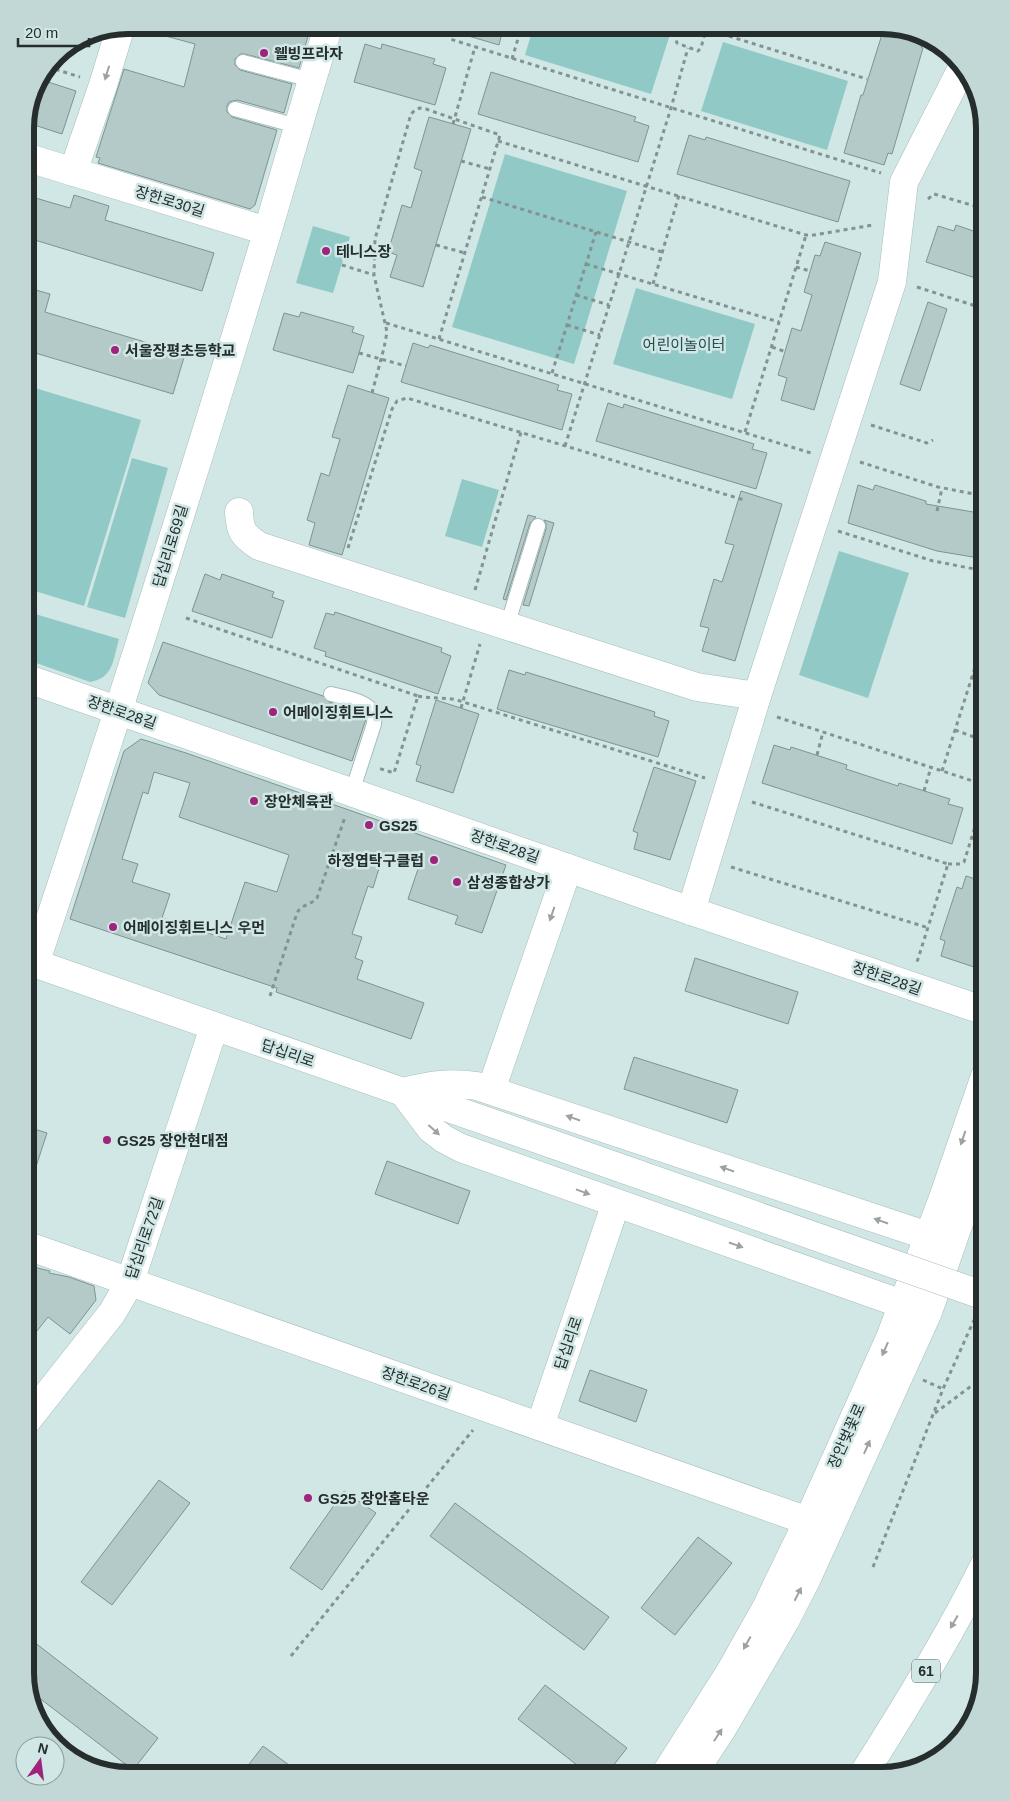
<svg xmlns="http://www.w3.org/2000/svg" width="1010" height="1801" viewBox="0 0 1010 1801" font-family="Arial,'Noto Sans KR',sans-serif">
  <rect width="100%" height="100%" fill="#d0e7e5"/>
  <g fill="#90c9c6">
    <polygon points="534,25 673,25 651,94 525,55"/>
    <polygon points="723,42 848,81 827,150 701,111"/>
    <polygon points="505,154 627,191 574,364 452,327"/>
    <polygon points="313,226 350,237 333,293 296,283"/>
    <polygon points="636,288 755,324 732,399 613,364"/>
    <polygon points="25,385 141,420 84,606 25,588"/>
    <polygon points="132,458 168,468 125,618 87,607"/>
    <polygon points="462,479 499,490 482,547 445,536"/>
    <polygon points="839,551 909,573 868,698 799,675"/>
    <path d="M25,611L119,639C113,659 114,678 90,682L25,659Z"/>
  </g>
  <g fill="#b3cac8" stroke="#7e9392" fill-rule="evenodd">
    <polygon points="148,25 311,25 299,68 245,54 240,54 235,59 235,65 240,70 292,84 284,113 237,100 229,102 227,106 227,112 232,117 277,130 255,205 250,209 98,163 100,158 96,157 124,69 184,87 195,44 147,31"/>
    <polygon points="449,25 504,25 499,45 448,30"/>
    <polygon points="891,26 923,37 921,47 923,48 892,154 888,153 884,165 844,153 861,95 863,95 884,28 890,29"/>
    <polygon points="365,44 381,49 382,44 435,59 433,64 446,68 435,105 354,82"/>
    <polygon points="491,72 636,117 634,121 649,126 638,162 478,114"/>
    <polygon points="39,79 76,91 62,134 25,122 33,88"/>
    <polygon points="429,117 471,129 423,287 390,277 397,255 388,252 402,205 411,208 422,171 414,168"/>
    <polygon points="689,135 705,140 706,137 850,181 838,222 677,174"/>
    <polygon points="25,195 70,208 74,195 109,206 105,220 214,253 202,291 25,237"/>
    <polygon points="956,225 985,235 985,281 926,262 938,226 954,231"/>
    <polygon points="825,242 861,253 814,410 781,400 787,378 778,375 792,328 801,331 812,295 804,292 815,255 820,256"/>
    <polygon points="25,287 50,294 45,312 185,354 173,394 32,352 30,360 25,360"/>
    <polygon points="928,302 947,309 920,391 900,384"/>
    <polygon points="301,312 354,327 352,332 364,336 353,373 273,350 284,313 299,317"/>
    <polygon points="413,343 428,348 430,345 559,385 557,390 572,394 562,430 401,382"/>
    <polygon points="348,385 389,398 342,555 309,545 315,523 307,520 321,473 329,476 340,439 332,437"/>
    <polygon points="608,403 623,408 624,404 754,444 752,449 767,453 756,489 596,441"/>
    <polygon points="858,485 873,490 875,485 926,501 926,504 985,514 985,559 937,551 848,523"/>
    <polygon points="741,491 782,504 735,661 702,651 709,628 700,626 714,579 722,582 734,545 725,543"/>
    <polygon points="528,515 536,517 530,523 506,600 503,599"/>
    <polygon points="544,520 554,523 529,606 523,605 546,529 546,524"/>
    <polygon points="205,574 220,580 222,574 274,592 272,597 284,601 272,638 192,611"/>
    <polygon points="335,612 442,648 441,652 451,656 438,694 325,656 326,652 314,648 326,613 334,615"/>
    <polygon points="163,642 323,696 329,702 352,709 362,713 366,718 365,722 352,761 159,695 148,683"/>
    <polygon points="509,670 525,675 526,672 655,712 654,716 669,721 658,757 497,709"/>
    <polygon points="436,700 479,714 453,793 416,781 421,766 416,764"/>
    <path d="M141,739L186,753L506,865L482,933L455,924L458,916L408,899L420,863L384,852L373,888L368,886L352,934L362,937L355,958L363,961L357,979L424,1003L411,1039L276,992L277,988L70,919L124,751ZM154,772L190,783L179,817L289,855L277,892L245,882L226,939L162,918L170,894L132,882L138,864L122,859L143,792L148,794Z"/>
    <polygon points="774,745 790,750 791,747 847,765 846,769 898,786 899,783 950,799 948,804 963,808 952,844 762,783"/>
    <polygon points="654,767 696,781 670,860 634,849 638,833 633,831"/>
    <polygon points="966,876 985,882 985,945 977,968 941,956 945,941 940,939 957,887 962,889"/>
    <polygon points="695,958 798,992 788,1024 685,991"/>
    <polygon points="634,1057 738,1090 727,1123 624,1089"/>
    <polygon points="25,1126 47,1133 29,1188 25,1187"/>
    <polygon points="387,1161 470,1191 458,1224 375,1194"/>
    <polygon points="25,1265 50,1271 49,1273 69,1277 94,1286 96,1300 70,1334 48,1317 25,1346"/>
    <polygon points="590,1370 647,1390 636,1422 579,1401"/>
    <polygon points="159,1480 190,1503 112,1605 81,1582"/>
    <polygon points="344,1491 376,1513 322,1590 290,1568"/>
    <polygon points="455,1503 609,1617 584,1650 430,1536"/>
    <polygon points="698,1537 732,1563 675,1635 641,1608"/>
    <polygon points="25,1635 158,1738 133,1770 29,1690 25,1673"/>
    <polygon points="545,1685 627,1748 605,1776 591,1776 518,1719"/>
    <polygon points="263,1746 304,1776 240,1776"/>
  </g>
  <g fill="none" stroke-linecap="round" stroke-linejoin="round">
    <g stroke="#a7bdbc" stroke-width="16">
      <g id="service">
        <polyline points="243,62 311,80"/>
        <polyline points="235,109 297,126"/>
        <polyline points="507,626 538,526"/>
        <path d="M331,694C343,697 370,701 374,715C375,718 374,721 374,724L352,792"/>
      </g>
    </g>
    <g stroke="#a7bdbc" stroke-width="29">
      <g id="minor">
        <polyline points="25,157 267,231"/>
        <polyline points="73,172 103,85 121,26"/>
        <path d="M239,512C240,532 243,535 259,546L697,687L757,696"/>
        <polyline points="25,678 662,901 985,1011"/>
        <polyline points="691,911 757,696 892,282 904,182 962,68"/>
        <path d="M35,964C115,725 191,484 264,243C286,170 306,97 329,25"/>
        <polyline points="491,1090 568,868"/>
        <polyline points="25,1245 808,1521"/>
        <polyline points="25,1423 112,1313 130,1282 214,1027"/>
        <polyline points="540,1426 616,1203"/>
      </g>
    </g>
    <g stroke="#a7bdbc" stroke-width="29">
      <g id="tertiary">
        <polyline points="664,1776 730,1672 766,1608 808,1521 890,1338 943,1198 985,1076"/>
        <polyline points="691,1776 722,1729 785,1621 807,1578 928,1312 985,1148"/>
      </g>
    </g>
    <g stroke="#a7bdbc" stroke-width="29">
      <g id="secondary">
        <polyline points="25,960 552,1144"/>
        <path d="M902,1304L461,1148L444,1139L431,1129L403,1092C430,1085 450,1082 477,1086L928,1236"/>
      </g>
    </g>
    <g stroke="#a7bdbc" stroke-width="29">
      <path id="trunk" d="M862,1776C906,1707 949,1637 985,1564"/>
    </g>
    <g stroke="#829391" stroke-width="3" stroke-dasharray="4 4" stroke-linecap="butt">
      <polyline points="454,25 450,39 881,173"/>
      <polyline points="680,25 676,40 677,43 698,51 701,48 707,25"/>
      <polyline points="706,29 867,79"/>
      <polyline points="512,59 522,25"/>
      <polyline points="48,67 80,77"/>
      <polyline points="453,124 475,47"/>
      <polyline points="498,141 806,235 814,235 873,225"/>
      <polyline points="461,161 490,169"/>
      <polyline points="482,197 662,252"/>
      <polyline points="928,199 934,194 985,209"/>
      <polyline points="436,245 465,253"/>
      <polyline points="586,264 779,322"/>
      <polyline points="342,265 374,275"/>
      <polyline points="796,267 810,271"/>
      <polyline points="653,284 679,195"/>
      <polyline points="917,287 985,309"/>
      <polyline points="576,295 609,305"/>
      <polyline points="386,323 811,453"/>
      <polyline points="567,325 600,335"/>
      <polyline points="772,347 786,352"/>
      <polyline points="359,353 406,366"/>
      <polyline points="552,373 596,232"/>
      <polyline points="372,393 384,348 387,332 374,275 375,239 411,114 415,110 420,108 426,109 500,135 439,339"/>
      <polyline points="871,425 927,443 933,440"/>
      <polyline points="745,432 806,235"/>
      <polyline points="983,440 985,440"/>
      <polyline points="565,446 671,108 688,48"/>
      <polyline points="860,462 938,487 985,496"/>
      <polyline points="977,495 985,471"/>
      <polyline points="937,511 942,488"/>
      <polyline points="838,531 933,561 985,571"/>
      <polyline points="348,548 392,409 397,401 407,398 744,500"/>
      <polyline points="475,590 521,432"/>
      <polyline points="186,618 418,696 394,773 378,768"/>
      <polyline points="972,676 985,681"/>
      <path d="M418,696C432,699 444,697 457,700L705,778"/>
      <polyline points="461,708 480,644"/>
      <polyline points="777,717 985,785"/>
      <polyline points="955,730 985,741"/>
      <polyline points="817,755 823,732"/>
      <polyline points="942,771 985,636"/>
      <polyline points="924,791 931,767"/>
      <polyline points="752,802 948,864 917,962"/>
      <polyline points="948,864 961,864 964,862 985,795"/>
      <polyline points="731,867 929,928"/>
      <path d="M270,996L297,913C302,904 311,905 317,898L345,817"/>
      <polyline points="923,1380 943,1389"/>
      <polyline points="935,1413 974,1384 985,1366"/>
      <polyline points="873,1567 943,1389 974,1320"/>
      <polyline points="291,1656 473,1430"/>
    </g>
    <use href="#service" stroke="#fff" stroke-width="14"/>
    <use href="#minor" stroke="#fff" stroke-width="28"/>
    <use href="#tertiary" stroke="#fff" stroke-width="28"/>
    <use href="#secondary" stroke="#fff" stroke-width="28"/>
    <use href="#trunk" stroke="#fff" stroke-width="28"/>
    <g stroke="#a7bdbc" stroke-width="29" stroke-linecap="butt">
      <polyline id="secondary-bridge" points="552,1144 985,1296"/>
    </g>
    <use href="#secondary-bridge" stroke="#fff" stroke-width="28"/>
  </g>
  <defs><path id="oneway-solid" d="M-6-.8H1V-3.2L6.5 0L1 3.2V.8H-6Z" transform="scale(1.25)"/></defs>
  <g fill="#9da1a0">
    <use href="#oneway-solid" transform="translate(107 73) rotate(107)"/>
    <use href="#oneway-solid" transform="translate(552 914) rotate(109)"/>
    <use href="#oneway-solid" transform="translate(573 1118) rotate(-161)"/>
    <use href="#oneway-solid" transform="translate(434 1130) rotate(42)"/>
    <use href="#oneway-solid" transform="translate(963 1138) rotate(109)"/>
    <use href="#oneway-solid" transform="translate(727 1169) rotate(-161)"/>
    <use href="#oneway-solid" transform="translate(583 1192) rotate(20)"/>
    <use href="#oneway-solid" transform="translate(881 1221) rotate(-161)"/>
    <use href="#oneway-solid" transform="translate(736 1245) rotate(19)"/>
    <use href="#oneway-solid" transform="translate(885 1349) rotate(114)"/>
    <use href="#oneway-solid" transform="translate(867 1447) rotate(-66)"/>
    <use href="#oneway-solid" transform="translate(798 1594) rotate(-63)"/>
    <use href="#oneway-solid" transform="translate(954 1622) rotate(120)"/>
    <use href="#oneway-solid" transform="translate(747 1643) rotate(119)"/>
    <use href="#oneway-solid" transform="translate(718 1735) rotate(-57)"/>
  </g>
  <g fill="#9e247c" stroke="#d0e7e5" stroke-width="2">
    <circle cx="264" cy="53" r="5"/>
    <circle cx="326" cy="251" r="5"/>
    <circle cx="115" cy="350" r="5"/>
    <circle cx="273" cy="712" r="5"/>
    <circle cx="254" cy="801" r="5"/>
    <circle cx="369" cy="825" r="5"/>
    <circle cx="434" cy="860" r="5"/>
    <circle cx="457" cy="882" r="5"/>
    <circle cx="113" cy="927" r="5"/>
    <circle cx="107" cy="1140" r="5"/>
    <circle cx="308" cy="1498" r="5"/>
  </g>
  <g text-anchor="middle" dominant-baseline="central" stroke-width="5" stroke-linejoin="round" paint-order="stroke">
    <rect fill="#d0e7e5" stroke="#586664" stroke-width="1" x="912" y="1659.5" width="28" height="23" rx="4"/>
    <g font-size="14" font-weight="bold" fill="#252e2d">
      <text x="926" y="1671">61</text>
    </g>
    <g font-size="15" font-weight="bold" fill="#252e2d" stroke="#d0e7e5" text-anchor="start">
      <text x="274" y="53">웰빙프라자</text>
      <text x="336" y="251">테니스장</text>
      <text x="125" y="350">서울장평초등학교</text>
      <text x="283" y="712">어메이징휘트니스</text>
      <text x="264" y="801">장안체육관</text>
      <text x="379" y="825">GS25</text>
      <text x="424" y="860" text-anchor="end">하정엽탁구클럽</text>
      <text x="467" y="882">삼성종합상가</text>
      <text x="123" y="927">어메이징휘트니스 우먼</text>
      <text x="117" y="1140">GS25 장안현대점</text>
      <text x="318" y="1498">GS25 장안홈타운</text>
    </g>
    <g font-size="15" fill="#252e2d" stroke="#d0e7e5">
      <text transform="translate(170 201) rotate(17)">장한로30길</text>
      <text transform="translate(170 546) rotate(-73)">답십리로69길</text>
      <text transform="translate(122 712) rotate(19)">장한로28길</text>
      <text transform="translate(505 846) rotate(19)">장한로28길</text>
      <text transform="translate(887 978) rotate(19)">장한로28길</text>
      <text transform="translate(288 1053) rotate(19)">답십리로</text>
      <text transform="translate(144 1238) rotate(-71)">답십리로72길</text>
      <text transform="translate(568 1343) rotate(-71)">답십리로</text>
      <text transform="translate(416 1383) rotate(19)">장한로26길</text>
      <text transform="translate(846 1436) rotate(-66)">장안벚꽃로</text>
    </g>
    <g font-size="15" fill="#234e4d" stroke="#d0e7e5">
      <text x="684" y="344">어린이놀이터</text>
    </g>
  </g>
  <path d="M0 0H1010V1801H0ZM128 34H882A94 94 0 0 1 976 128V1673A94 94 0 0 1 882 1767H128A94 94 0 0 1 34 1673V128A94 94 0 0 1 128 34Z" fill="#c2d8d6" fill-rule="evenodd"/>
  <path fill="none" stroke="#252e2d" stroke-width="6" d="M128 34H882A94 94 0 0 1 976 128V1673A94 94 0 0 1 882 1767H128A94 94 0 0 1 34 1673V128A94 94 0 0 1 128 34Z"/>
  <g transform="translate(40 1761) rotate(14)"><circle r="24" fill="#d0e7e5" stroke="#8c9d9b"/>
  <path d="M0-4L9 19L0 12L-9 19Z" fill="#9e247c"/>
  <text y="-8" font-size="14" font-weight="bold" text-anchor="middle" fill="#252e2d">N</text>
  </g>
  <path d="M18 38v8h71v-8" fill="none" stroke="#252e2d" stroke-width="2.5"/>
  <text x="25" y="38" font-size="15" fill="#252e2d" stroke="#d0e7e5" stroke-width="4" paint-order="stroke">20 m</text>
</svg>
